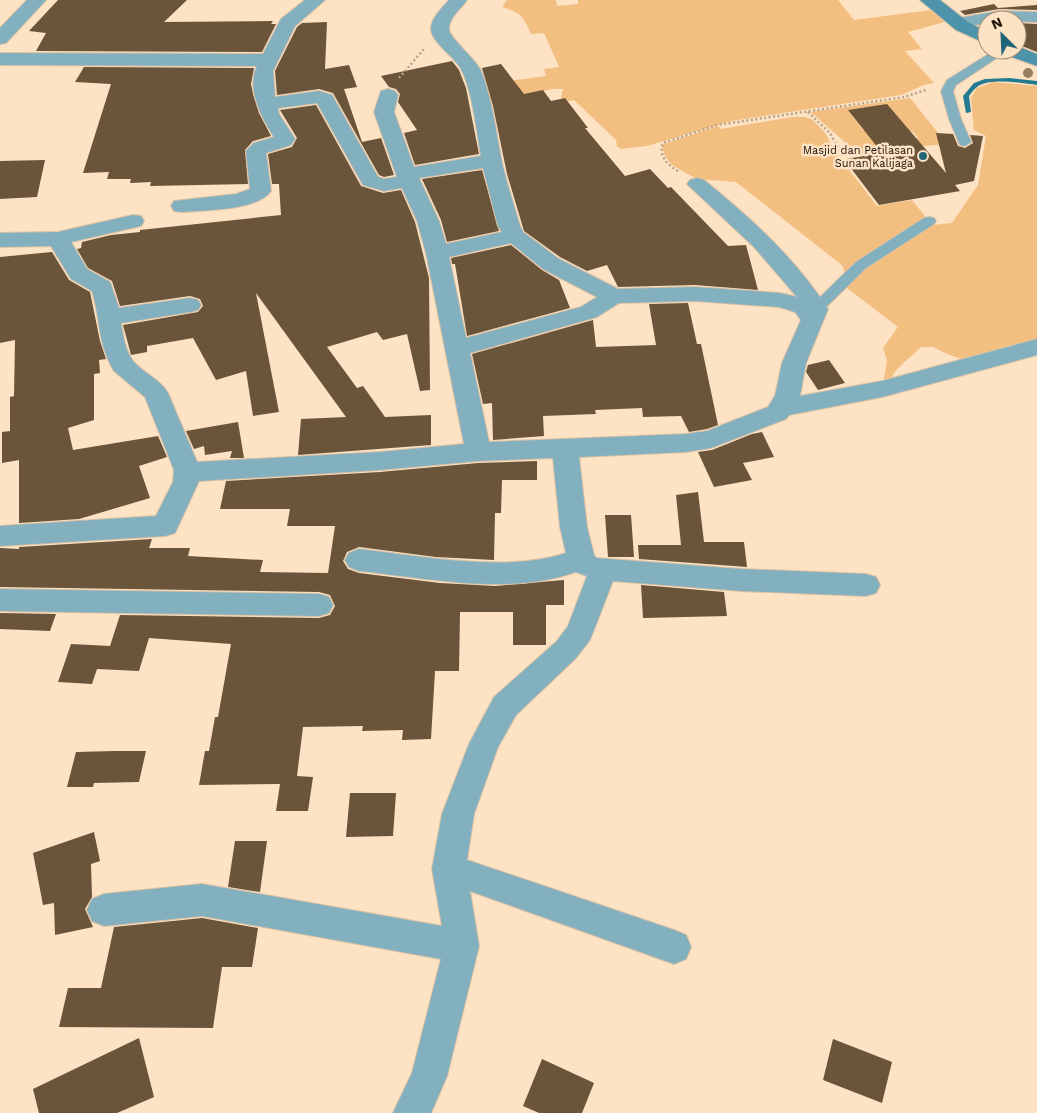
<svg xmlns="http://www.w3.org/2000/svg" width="1037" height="1113" viewBox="0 0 1037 1113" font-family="'Work Sans',sans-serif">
  <rect width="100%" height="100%" fill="#fde2c4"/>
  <g fill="#f3bf81">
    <path d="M507,0H556L557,6L578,4V0H838L854,20L931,10L945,22L908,32L922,49L905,51L934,83L924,85L901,95L731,121L647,146L621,149L617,146L616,140L574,100L565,102L561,97L563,89H553L487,101L485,84L546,76L544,69L559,67L544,33L531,34C523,16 521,13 502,7Z"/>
    <path d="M993,82L1037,86V341L968,361L947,354L933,347H921C910,359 897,365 891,379H884L887,360L883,348L898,327L847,288L843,266L736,182L697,179L672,165L665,156L662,146L664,144L718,126L721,129L792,117H805L813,120L826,134L833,149L877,206L912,200L932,225L952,223L978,185L986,136L974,130L971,98L977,88Z"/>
    <polygon points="910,98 947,144 922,146 915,138 918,138 913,132 848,110 863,130 881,127 899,149 858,154 811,112"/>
  </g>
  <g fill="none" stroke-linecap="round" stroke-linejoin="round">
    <path fill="#237b8f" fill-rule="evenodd" d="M1010,78L1037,81V85C1023,83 993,78 980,85C976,87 972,92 969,96L971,112L966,113L963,96L974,83L985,79Z"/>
  </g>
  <g fill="#6a543a">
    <polygon points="58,0 187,0 164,22 273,21 271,24 276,24 262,52 36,51 46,33 29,31"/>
    <polygon points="994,4 998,8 1037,5 1037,10 999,9 965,15 960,11"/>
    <polygon points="327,22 325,69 349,65 357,87 344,89 362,142 381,138 394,175 384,177 379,175 333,93 319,89 277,95 275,71 297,27 302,23"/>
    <polygon points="1017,23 1037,24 1037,52 1017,44"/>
    <polygon points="452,61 459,70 466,88 479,154 415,165 404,133 417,130 398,102 400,94 396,89 389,87 381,76"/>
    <polygon points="501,64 524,94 543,90 551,101 565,98 588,128 585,128 625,176 650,169 668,188 671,187 728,246 746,245 758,290 695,285 618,287 607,265 587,271 560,257 524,231 507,174 493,106 482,68"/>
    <polygon points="84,67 254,68 251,84 253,94 259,113 271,136 253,141 245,150 248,184 150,186 151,182 130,183 131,179 107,179 109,172 83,173 111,84 75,82"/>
    <polygon points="887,104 946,173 936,133 953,134 958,146 965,148 973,143 970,135 983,136 974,181 955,185 960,191 879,205 850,167 852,167 846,159 882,153 848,110"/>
    <polygon points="316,105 361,186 383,193 401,190 415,222 429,278 430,390 420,391 407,334 383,340 377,332 327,347 357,388 363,386 385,417 431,415 431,445 298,455 301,419 346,417 256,293 279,412 253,416 246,371 216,380 193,338 147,346 147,352 131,355 130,351 123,325 198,312 203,306 200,299 190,296 120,306 112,281 88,268 77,249 81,248 82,242 111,235 140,232 140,230 281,215 279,184 272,184 268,154 292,147 297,138 280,110"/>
    <polygon points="45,160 37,197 0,199 0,161"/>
    <polygon points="482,170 499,231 447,242 441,220 422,179"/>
    <polygon points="511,245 542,270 559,280 570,308 467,336 455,264 452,264 451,258"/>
    <polygon points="52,252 69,280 90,292 100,341 106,359 99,360 100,373 94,374 94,420 68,428 73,450 158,436 167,457 139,466 150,498 79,519 19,523 19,460 2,463 2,432 10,431 10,397 14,396 15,340 0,343 0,257"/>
    <polygon points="688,303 697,344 701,344 718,425 707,429 689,432 681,416 643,417 642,408 595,410 596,414 543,416 544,436 493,440 492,403 483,404 472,354 593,320 596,347 656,345 649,304"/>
    <polygon points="829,360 845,383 818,390 806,372 808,365"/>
    <polygon points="238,422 244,458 230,458 232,451 205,455 204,446 194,449 186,431"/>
    <polygon points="762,432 774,457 743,463 752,480 714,487 698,452 712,450 752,434"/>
    <polygon points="537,461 537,480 502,480 501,513 495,513 494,560 436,557 359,547 347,552 343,561 348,569 359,573 440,583 495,586 564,580 564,605 546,605 546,645 513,645 513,612 460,612 459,671 435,671 431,739 402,740 403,730 362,731 363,726 303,727 297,776 313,777 308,811 276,811 280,784 199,785 205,751 209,751 215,717 218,717 231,644 149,638 139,671 97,669 92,684 58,682 71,644 110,646 120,615 319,618 330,615 335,606 330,595 319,592 0,587 0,548 19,549 19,547 152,539 149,548 190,548 188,556 263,560 260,572 328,573 335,526 287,526 290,509 220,509 226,481 380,472 478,463"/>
    <polygon points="698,492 704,542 744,542 747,567 639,559 638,545 681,545 676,495"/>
    <polygon points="605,515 631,515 634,557 608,557"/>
    <polygon points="641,585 724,592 727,616 643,618"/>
    <polygon points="0,613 56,614 50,631 0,629"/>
    <polygon points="115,751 146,751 139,782 94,783 93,787 67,787 76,752"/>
    <polygon points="350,793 396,793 393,836 346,837"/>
    <polygon points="94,832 100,861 91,864 92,897 85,909 93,927 55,935 54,903 43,905 33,853"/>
    <polygon points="235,841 267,841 260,892 228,887"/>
    <polygon points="202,918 258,928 252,967 222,967 213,1028 59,1027 68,988 101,988 114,927"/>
    <polygon points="139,1038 154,1097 117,1113 39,1113 33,1089"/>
    <polygon points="833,1039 892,1062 882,1103 823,1080"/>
    <polygon points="542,1059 594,1083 582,1113 539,1113 523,1106"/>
  </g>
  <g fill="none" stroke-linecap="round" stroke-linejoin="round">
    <g stroke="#d9c1a6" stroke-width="2">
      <g id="lane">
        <polygon points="995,50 1009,50 956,85 953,91 961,119 971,142 965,146 960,145 949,119 941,91 947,80"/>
        <polygon points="929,217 934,218 936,221 934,224 866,268 821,312 811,312 809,309 811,306 856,262 924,218"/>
      </g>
    </g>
    <g stroke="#d9c1a6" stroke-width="2">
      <g id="street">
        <polygon points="27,0 46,0 6,43 0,44 0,28"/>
        <path d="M305,0H325L295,26L273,71L275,97L319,91L332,95L378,177L384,179L397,177L374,112L381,91L388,89L395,91L398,95L394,112L414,167L481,156C477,133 472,89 461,69C455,57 431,42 431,29C431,18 442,8 449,0H467C461,9 449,17 449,29C449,38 476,59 481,71C493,101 496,135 503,167C508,187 514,206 520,226L523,232L559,259L618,289L695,287L780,293L797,297L754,247L687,184L690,180L697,178L704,180C751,218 795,258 828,309L806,363L800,396L882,381L1037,339V355L882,397L789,415L786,419L711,448L686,452L579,457L587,527L594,555L596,558L741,569L866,574L876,577L880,585L876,593L866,596L741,591L613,581L590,640L576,658L516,715L498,747L474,814L467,860L674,930L686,935L691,947L686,959L674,964L470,891L479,946L447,1076L431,1113H393L412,1073L441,959L202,916L104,926L92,921L87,910L92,899L104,894L202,884L442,926L432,869L442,814L469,744L494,697L556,642L568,626L587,576L576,572C507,596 429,578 359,571L349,567L345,560L349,553L359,549C420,556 508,573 566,553L560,527L553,458L478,461L380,470L199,481L175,533L165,536L0,546V526L156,516L173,482L174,470L145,397L114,371C97,342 101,320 92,291L71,279L51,246L0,247V233L58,232L133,215L141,216L144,221L141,226L71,242L87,269L110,282L119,308L190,298L198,300L201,305L198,310L190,312L121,323C123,335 125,350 133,361C143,373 160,379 168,393L197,462L380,452L464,444L426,253L417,221L402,188L384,191L363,185L317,103L278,108L279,114L295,139L291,145L266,153L271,191C257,211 205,210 182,212L174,211L171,206L174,201L236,194L250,189L246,151L254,143L274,137C262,118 246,89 257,66L0,65V53L263,54L281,19ZM483,168L498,226L502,232L446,244L439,221L419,178ZM511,243L543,269L597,297L581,307L466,338L449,257ZM695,301L779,307L795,312L801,320L782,363L775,396L768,407L707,431L686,434L489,442L470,353L597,317L619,303Z"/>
        <polygon points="999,11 1037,12 1037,22 987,20 987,23 959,28 953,27 950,23 953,19"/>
        <polygon points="0,589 319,594 329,597 333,605 329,613 319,616 0,611"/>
      </g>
    </g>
    <g stroke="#d9c1a6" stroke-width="2">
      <g id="secondary">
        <polygon points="920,0 940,0 968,22 987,32 987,44 956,30"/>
        <polygon points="1017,46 1037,54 1037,66 1003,54 1001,50 1017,50"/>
      </g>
    </g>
    <g stroke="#b7a28a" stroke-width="2.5" stroke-dasharray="2 2.5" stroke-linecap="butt">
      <polyline points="399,78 424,49"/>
      <polyline points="808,112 830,133 843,157"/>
      <path d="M678,171C668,165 658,156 663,143L717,125L904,97L926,90"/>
    </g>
    <use href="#lane" fill="#83b0be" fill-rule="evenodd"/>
    <use href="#street" fill="#83b0be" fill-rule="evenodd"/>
    <use href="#secondary" fill="#4d94aa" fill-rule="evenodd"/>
  </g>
  <circle fill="#987e5f" cx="1028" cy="73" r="5"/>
  <circle fill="#236578" stroke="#fde2c4" stroke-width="2" cx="923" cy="156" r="5"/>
  <g text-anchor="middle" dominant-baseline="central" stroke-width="5" stroke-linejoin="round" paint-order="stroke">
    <g font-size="11" fill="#1d1409" stroke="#fde2c4" text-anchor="end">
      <text x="913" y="150">Masjid dan Petilasan<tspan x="913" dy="13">Sunan Kalijaga</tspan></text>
    </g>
  </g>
  <g transform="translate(1002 35) rotate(336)"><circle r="24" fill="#fde2c4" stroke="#a39079"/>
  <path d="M0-4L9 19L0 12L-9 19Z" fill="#236578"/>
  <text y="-8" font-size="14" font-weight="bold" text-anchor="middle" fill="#1d1409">N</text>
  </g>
</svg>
